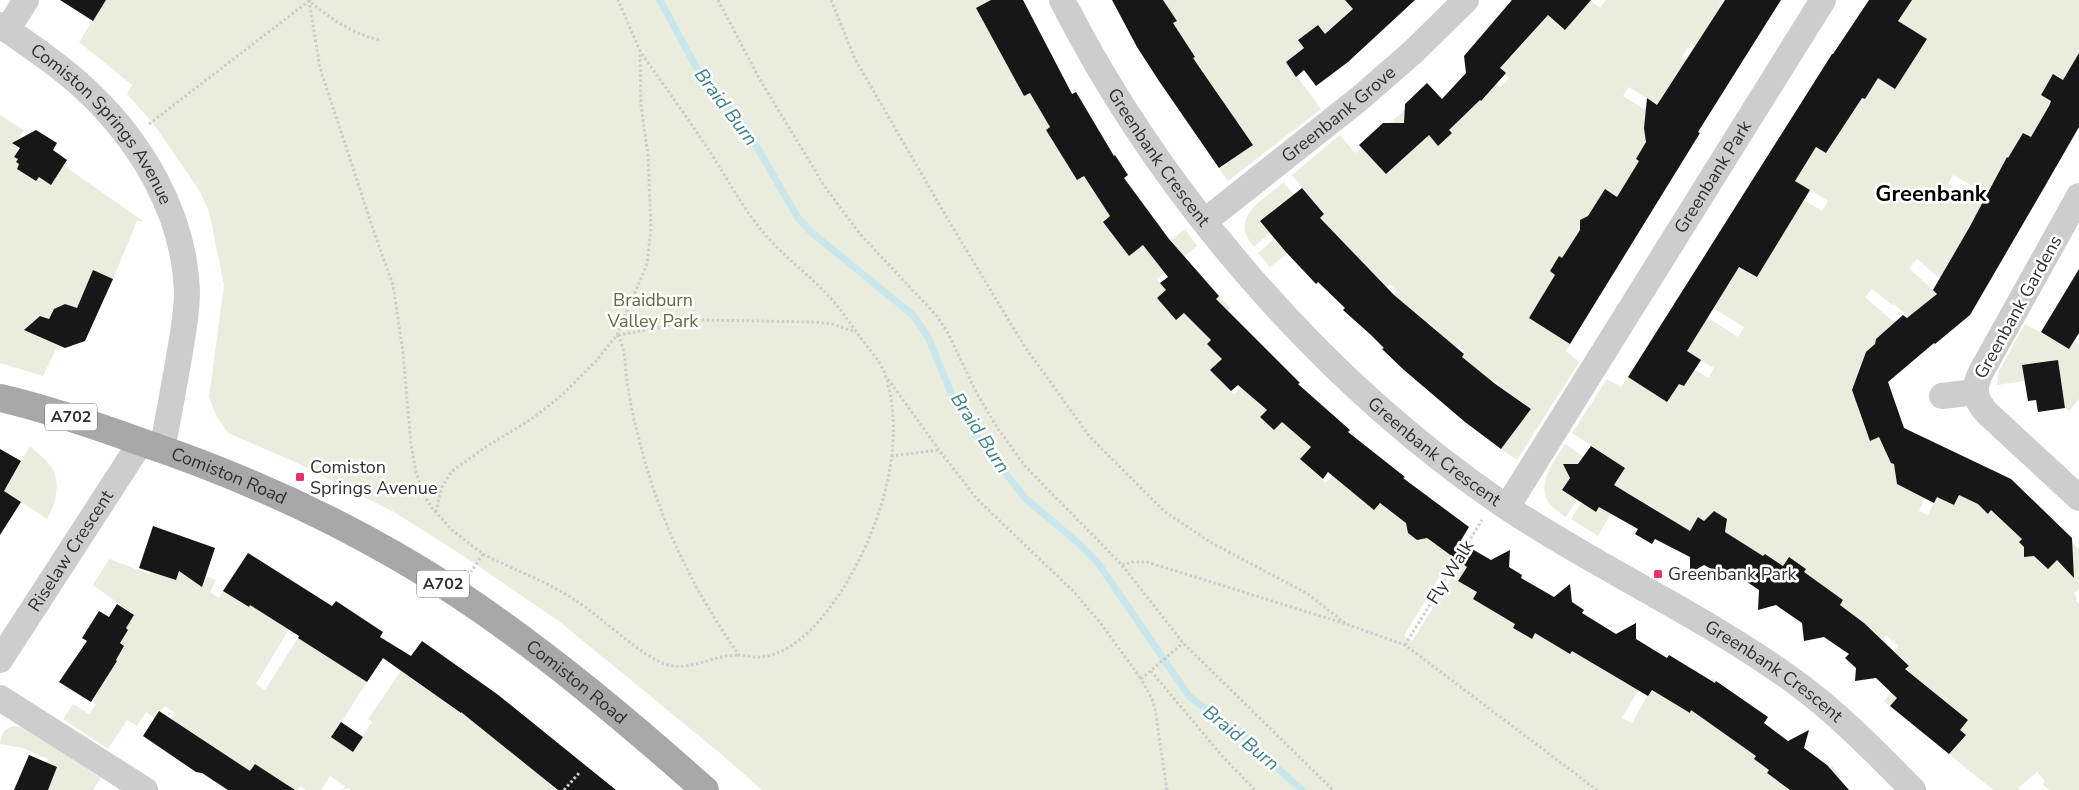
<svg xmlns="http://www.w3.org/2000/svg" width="2079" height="790" viewBox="0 0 2079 790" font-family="'Nunito Sans',sans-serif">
  <rect width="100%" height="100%" fill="#fff"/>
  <g fill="#eaedde" fill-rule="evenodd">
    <polygon points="106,0 991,0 1041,87 1050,127 1046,130 1054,144 1060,142 1067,164 1077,180 1084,176 1117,210 1103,222 1129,256 1143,245 1152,255 1185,229 1197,246 1157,279 1166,290 1157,298 1176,320 1185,312 1192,320 1219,296 1231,308 1205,333 1211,340 1207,344 1222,359 1211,370 1234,394 1245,383 1256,394 1255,400 1264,408 1268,405 1270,407 1260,417 1274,430 1284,420 1311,447 1300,459 1326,483 1337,470 1389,511 1410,484 1408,533 1417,540 1424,536 1435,545 1441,538 1452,556 1404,636 1412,641 1470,548 1476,552 1458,581 1477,592 1529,588 1532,584 1538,588 1513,628 1531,639 1535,633 1564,642 1561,648 1570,654 1590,621 1594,621 1602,625 1586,652 1600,668 1627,684 1640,662 1648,667 1657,652 1660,653 1622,718 1632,723 1651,689 1690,712 1712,678 1716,681 1703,699 1772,734 1754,758 1769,770 1767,773 1780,782 1825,772 1832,766 1839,774 1814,790 762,790 721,754 560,622 462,555 394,512 295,462 228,433 216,415 209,397 224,285 209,211 199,190 155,126 127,94 132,85 79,42"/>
    <polygon points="1155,0 1345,0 1353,9 1337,23 1350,38 1347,63 1318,25 1298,40 1304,48 1286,62 1321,109 1228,181 1219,169 1253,145 1230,113 1197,136 1191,128 1225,104 1197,63 1162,86 1158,80 1194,57 1173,23 1177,21"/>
    <path d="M1571,0H1590L1600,8L1606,0H1723L1719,6L1729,13L1719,28L1750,49L1749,51L1734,41L1729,48L1704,33L1695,46L1691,43L1682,57L1696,66L1695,69L1726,88L1724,91L1710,82L1687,81L1677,74L1660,100L1670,109L1701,128L1698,132L1646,122L1644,131L1654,137L1636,159L1639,161L1619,193L1650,213L1647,217L1605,189L1589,217L1581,220L1588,244L1576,236L1562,258L1559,256L1550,271L1564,281L1549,286L1529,318L1570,344L1566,351L1579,362L1517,460L1501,449L1531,409L1495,382L1465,422L1457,363L1465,352L1457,345L1449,356L1438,347L1412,377L1408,374L1410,371L1404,365L1436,329L1427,321L1425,323L1363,326L1397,292L1390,284L1386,288L1363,265L1332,296L1327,290L1351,252L1325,224L1270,267L1258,253L1274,239L1285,251L1324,214L1317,206L1312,210L1314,202L1292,175L1340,135L1355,153L1362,148L1386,174L1413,149L1390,123L1405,110L1438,145L1452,133L1443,123L1455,95L1450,90L1496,83L1501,87L1509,78L1477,48L1480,44L1476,40L1478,38L1506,62L1535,30L1508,5L1532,2L1565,30L1582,10ZM1629,87L1650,100L1644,109L1623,96Z"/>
    <polygon points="1912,0 2079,0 2079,53 2063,79 2053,74 2041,95 2051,101 2048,106 2079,123 2025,150 2056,167 2054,170 2040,162 2014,162 2007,157 2001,168 2008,172 1987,194 1953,175 1948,184 1990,209 1983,221 1974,217 1968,227 1976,232 1975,235 2006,253 2004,256 1990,248 1966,251 1958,247 1951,258 1949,281 1979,299 1974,308 1917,259 1909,268 1937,294 1911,315 1935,344 1932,346 1909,317 1893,303 1892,305 1872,289 1865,297 1897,325 1896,375 1893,379 1861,367 1879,390 1855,399 1868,435 1902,423 1901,468 1896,479 1897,484 1902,487 1906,484 1926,494 1919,511 1928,515 1940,490 1954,505 1959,495 1976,503 1992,469 2000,473 1979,505 1991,510 2017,534 2042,507 2044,509 2019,542 2024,547 2024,551 2029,557 2034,556 2048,569 2072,543 2079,549 2079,588 2074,594 2076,596 2076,601 2079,604 2079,790 2049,790 2043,784 2045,781 2037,772 2018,788 2020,790 1993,790 1949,754 1965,735 1906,686 1890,706 1884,701 1891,692 1887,689 1909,666 1894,651 1898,646 1886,635 1881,640 1843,642 1839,647 1836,645 1855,617 1840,605 1843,600 1829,590 1824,595 1785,601 1806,569 1789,557 1783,566 1765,554 1763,556 1754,551 1737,576 1735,575 1724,554 1734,537 1725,532 1727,519 1714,511 1704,521 1698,517 1689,532 1680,535 1672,548 1665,544 1674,528 1651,509 1652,507 1626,492 1611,513 1598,536 1571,519 1581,503 1596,512 1625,468 1572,433 1607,379 1621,387 1628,377 1667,402 1673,393 1664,387 1670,378 1684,386 1692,374 1690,367 1709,378 1714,368 1686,351 1706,320 1675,301 1677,298 1738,337 1744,327 1713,308 1733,277 1703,258 1710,248 1757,277 1731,213 1771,237 1794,200 1755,175 1757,172 1822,211 1828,201 1795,181 1816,147 1827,153 1848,119 1842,105 1853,112 1862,98 1865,99 1875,80 1832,54 1834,50 1876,77 1889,33 1858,14 1860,11 1922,48 1927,39 1898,21"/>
    <polygon points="0,115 24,130 15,144 20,148 14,156 18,159 16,162 19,164 17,169 36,181 39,177 51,184 63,165 143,221 137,221 113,279 93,270 77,308 65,304 49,319 40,315 37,321 32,322 32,333 58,345 43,376 0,363"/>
    <path d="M1284,182L1293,194L1260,221L1270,233L1254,247C1228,217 1263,200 1284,182Z"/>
    <polygon points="2025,324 2069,348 2074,341 2079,344 2079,399 2069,411 2065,408 2058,360 2023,365 2024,381 1997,385 1999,371"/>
    <path d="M1565,444L1584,457L1579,464L1567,471L1570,478L1562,490L1577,500L1566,517C1529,495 1547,472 1565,444Z"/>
    <path d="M30,446C37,453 45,458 50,465C62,481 56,504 47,519L8,493L1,503L0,483L7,486Z"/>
    <polygon points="109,559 149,574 154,563 165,576 175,580 180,567 216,580 218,577 210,592 219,598 228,583 232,597 248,607 256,595 303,606 256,684 265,690 298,638 367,682 332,737 354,751 372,722 368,719 401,671 460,713 476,691 484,696 489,688 492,690 476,711 558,766 546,781 556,790 351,790 348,788 343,790 345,786 330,776 321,790 306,790 300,786 298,790 226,790 212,779 223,763 213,756 218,749 171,719 175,713 165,706 155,718 146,712 137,726 127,720 108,749 63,719 73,704 89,714 96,704 85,697 92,685 103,683 124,647 120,643 128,630 109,617 128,624 134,615 93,585"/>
    <path d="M13,726L22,727L101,778L93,790H48L57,767L47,763L48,759L23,748L0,744C0,734 4,729 13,726Z"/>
  </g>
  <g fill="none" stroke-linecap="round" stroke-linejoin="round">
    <path stroke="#cae7ed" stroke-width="7" d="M660,0L696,67L746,128L798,218L811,232L913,315L928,337L952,395L975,434L1026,499L1076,541L1098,563L1189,696C1205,710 1224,719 1240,732C1262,751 1280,773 1303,790"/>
  </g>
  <g fill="#171717">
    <polygon points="60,0 106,0 93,21"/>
    <polygon points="991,0 1023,0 1072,94 1076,92 1114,156 1115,155 1128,175 1124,178 1169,239 1219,296 1216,299 1300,383 1298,384 1350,430 1348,432 1405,477 1403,478 1469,527 1460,542 1491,560 1510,550 1509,567 1522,575 1521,578 1554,597 1570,584 1572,602 1584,610 1582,613 1616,634 1636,623 1636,639 1667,658 1669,655 1715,683 1716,681 1768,717 1764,723 1788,741 1809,730 1804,748 1827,765 1849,790 1790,790 1767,773 1769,770 1754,759 1756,756 1691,710 1690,713 1652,690 1648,696 1572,651 1570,654 1535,633 1532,639 1513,628 1515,624 1473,599 1477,592 1458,581 1467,567 1427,538 1417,540 1408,533 1406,523 1380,503 1374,510 1328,472 1323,479 1300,459 1311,447 1282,422 1274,430 1260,417 1267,410 1238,385 1231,391 1210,370 1222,359 1207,344 1211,340 1184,313 1176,320 1157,298 1166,290 1160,283 1168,277 1143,245 1129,256 1103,222 1110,216 1084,176 1077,180 1046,130 1050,127 1030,93 1024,96 976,8"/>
    <polygon points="1112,0 1163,0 1177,21 1173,23 1195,57 1193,58 1253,145 1219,168 1159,81 1137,47"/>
    <polygon points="1345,0 1415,0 1348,62 1316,86 1304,70 1296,77 1286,62 1304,48 1298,40 1318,25 1325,34 1353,9"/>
    <polygon points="1512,0 1591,0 1565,30 1548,15 1500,68 1506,73 1481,101 1480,100 1449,130 1452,133 1438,146 1429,135 1386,174 1359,145 1383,123 1404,123 1405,104 1427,83 1442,99 1466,73 1464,56"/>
    <polygon points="1725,0 1781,0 1698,132 1700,133 1570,344 1529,318 1555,275 1550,271 1559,256 1562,258 1580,230 1580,220 1588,216 1605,189 1617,197 1639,161 1636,159 1646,142 1644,128 1647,98 1657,105"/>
    <polygon points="1869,0 1912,0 1898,21 1927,39 1895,89 1878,78 1865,99 1862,98 1826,153 1816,147 1795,181 1810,190 1757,277 1739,267 1687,351 1701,360 1684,386 1679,384 1667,402 1628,377 1832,54 1833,54"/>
    <polygon points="2079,53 2079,127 2041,193 1970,315 1935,344 1934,343 1888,382 1904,428 2011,479 2072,538 2074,578 2057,560 2048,569 2034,556 2024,557 2024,547 2019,542 2022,539 1991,510 1988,514 1978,504 1959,495 1954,505 1937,497 1934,503 1897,484 1894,464 1891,463 1879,437 1870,441 1852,390 1866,352 1875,344 1876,339 1903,315 1907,318 1937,294 1933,290 1969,228 2007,157 2008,158 2023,133 2031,137 2049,106 2051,101 2041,95 2053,74 2063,80"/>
    <polygon points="36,130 57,143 53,150 67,160 51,185 39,177 36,181 17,169 19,164 16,162 18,159 14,157 20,148 12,143"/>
    <polygon points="1302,188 1324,214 1320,218 1394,295 1464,354 1462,357 1494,383 1531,409 1501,449 1465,422 1404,370 1382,349 1384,348 1371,335 1343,310 1345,308 1318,282 1316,284 1285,251 1260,221"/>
    <polygon points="2079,269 2079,333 2069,349 2041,332"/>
    <polygon points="93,270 113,279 85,341 65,348 24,330 40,316 49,319 54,309 65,304 77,308"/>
    <polygon points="2058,360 2065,408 2038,412 2036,400 2028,401 2022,365"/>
    <polygon points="1591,446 1625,468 1614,485 1690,531 1698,517 1704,521 1714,511 1727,519 1725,532 1763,556 1765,554 1783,566 1789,557 1806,569 1804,572 1843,600 1840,605 1864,623 1909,666 1905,669 1968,720 1960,730 1966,735 1949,754 1890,706 1897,698 1876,678 1855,681 1856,668 1845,658 1849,654 1824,637 1804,641 1802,623 1776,605 1758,610 1759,590 1735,574 1731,580 1704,565 1690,573 1690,557 1655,539 1652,544 1635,534 1638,529 1599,507 1596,512 1562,490 1570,478 1563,464 1578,464"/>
    <polygon points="0,449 21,461 4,491 21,502 0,535"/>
    <polygon points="153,526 215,548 202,587 179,571 176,580 139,568"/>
    <polygon points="248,553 332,606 336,601 383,632 380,637 411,656 422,641 497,694 616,790 558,790 461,712 461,713 383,658 367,682 298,638 299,636 250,605 249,607 223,591"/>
    <polygon points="117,604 134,615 126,628 128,630 120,643 124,646 116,660 117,661 91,702 59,682 87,641 82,638 99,611 109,617"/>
    <polygon points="159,711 250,771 255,764 295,790 228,790 202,773 196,772 143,736"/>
    <polygon points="341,722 363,737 353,752 331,737"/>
    <polygon points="29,755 57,767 48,790 14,790"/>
  </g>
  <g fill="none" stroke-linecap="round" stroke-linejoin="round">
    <g stroke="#cdcdcd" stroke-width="3" stroke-dasharray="2.5 2.5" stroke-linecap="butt">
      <polyline points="309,0 320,68 375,235 393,285 403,353 411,445 416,472 424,495 432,508 453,531 483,554 471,572"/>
      <polyline points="718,0 759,78 825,187 860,234 937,316 948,333 976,392 998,429 1025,466 1122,565 1183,643 1333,790"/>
      <polyline points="831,0 855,59 953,228 1025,347 1090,437 1164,511 1210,542 1308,594 1346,624"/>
      <path d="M149,124L309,1C329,17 355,36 381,40"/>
      <path d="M617,335C626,347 625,368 627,382C630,400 633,418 638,435C657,515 691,587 739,655C747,655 755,658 762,657C797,653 827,614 844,587C880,528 907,446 886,377C881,361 867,347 857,333C849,322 843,312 834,302C813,277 784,258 763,232C741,206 725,174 706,146C685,114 662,83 640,51"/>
      <polyline points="618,335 700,320 814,322 832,324 856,332"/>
      <polyline points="888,379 939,450 977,499 1075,593 1102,625 1141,679"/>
      <polyline points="891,456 939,450"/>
      <polyline points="436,512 441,489 451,472 487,446 530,420 546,408 564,393 595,362 617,335 647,264 651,228 648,155 641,105 640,51 618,0"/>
      <path d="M483,554C514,570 546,581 575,600C599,615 644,659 668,665C693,671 715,654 739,655"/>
      <polyline points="1122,565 1132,562 1147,562 1346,624 1405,645 1597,790"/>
      <polyline points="1405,645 1482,520"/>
      <polyline points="1151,671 1223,757 1255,790"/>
      <polyline points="564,790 579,773"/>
      <polyline points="1167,790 1155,709 1152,699 1141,679 1183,643"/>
    </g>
    <g stroke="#cdcdcd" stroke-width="26">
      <path id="s1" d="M1062,0C1161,195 1322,381 1502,504C1597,568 1703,615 1795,682C1838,713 1876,753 1913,790"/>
      <path id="s2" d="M0,25C29,45 59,65 85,89C141,141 184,213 187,291C187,315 182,339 178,363C173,391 168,420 162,449"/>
      <polyline points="7,30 26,0"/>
      <path d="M2079,196L1981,372C1973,388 1974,399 1987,413L2079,498"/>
      <path id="s3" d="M1205,221L1359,99L1413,52L1466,0"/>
      <polyline points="1942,396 1975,392"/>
      <path id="s4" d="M1507,507L1823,0"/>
      <path id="s5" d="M0,660L141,442"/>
      <polyline points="0,698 145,790"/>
    </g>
    <path stroke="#a8a8a8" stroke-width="28" id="s6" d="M0,398C48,409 94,425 141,442C251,479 357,528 455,592C543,650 626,720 705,790"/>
  </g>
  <g fill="#e83268" stroke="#fff" stroke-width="2">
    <rect x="295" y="472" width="10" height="10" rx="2.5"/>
    <rect x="1653" y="569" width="10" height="10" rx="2.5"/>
  </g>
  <g text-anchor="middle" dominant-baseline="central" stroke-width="5" stroke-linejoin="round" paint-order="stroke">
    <g fill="#fff" stroke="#6e6e6e" stroke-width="1">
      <rect x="45" y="403.5" width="52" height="27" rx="4"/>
      <rect x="417" y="570.5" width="52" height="27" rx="4"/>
    </g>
    <g font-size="16" font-weight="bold" fill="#303030">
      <text x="71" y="417">A702</text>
      <text x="443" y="584">A702</text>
    </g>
    <g font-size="18" fill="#303030" stroke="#fff">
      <text stroke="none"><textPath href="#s3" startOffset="171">Greenbank Grove</textPath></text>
      <text stroke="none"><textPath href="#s2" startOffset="144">Comiston Springs Avenue</textPath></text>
      <text stroke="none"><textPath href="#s1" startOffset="185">Greenbank Crescent</textPath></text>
      <text stroke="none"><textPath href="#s4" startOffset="389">Greenbank Park</textPath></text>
      <text transform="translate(2018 307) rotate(-61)">Greenbank Gardens</text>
      <text stroke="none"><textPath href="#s1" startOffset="590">Greenbank Crescent</textPath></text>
      <text stroke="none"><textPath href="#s6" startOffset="242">Comiston Road</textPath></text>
      <text stroke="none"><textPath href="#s5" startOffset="130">Riselaw Crescent</textPath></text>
      <text transform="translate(1450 572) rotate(-58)">Fly Walk</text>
      <text stroke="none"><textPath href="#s1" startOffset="995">Greenbank Crescent</textPath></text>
      <text stroke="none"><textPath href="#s6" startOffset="648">Comiston Road</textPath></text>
    </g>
    <g font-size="18" fill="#5e6d3c" stroke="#fff">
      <text x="653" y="300">Braidburn<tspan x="653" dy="21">Valley Park</tspan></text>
    </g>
    <g font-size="18" fill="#303030" stroke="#fff" text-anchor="start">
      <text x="310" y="467">Comiston<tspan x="310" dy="21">Springs Avenue</tspan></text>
      <text x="1668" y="574">Greenbank Park</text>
    </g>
    <g font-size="19" font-style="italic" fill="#3a808d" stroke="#fff">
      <text transform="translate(726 107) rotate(53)">Braid Burn</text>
      <text transform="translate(980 433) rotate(57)">Braid Burn</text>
      <text transform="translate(1241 738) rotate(39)">Braid Burn</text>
    </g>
    <g font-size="22" font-weight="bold" fill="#000" stroke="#fff">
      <text x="1931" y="194">Greenbank</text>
    </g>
  </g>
</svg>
